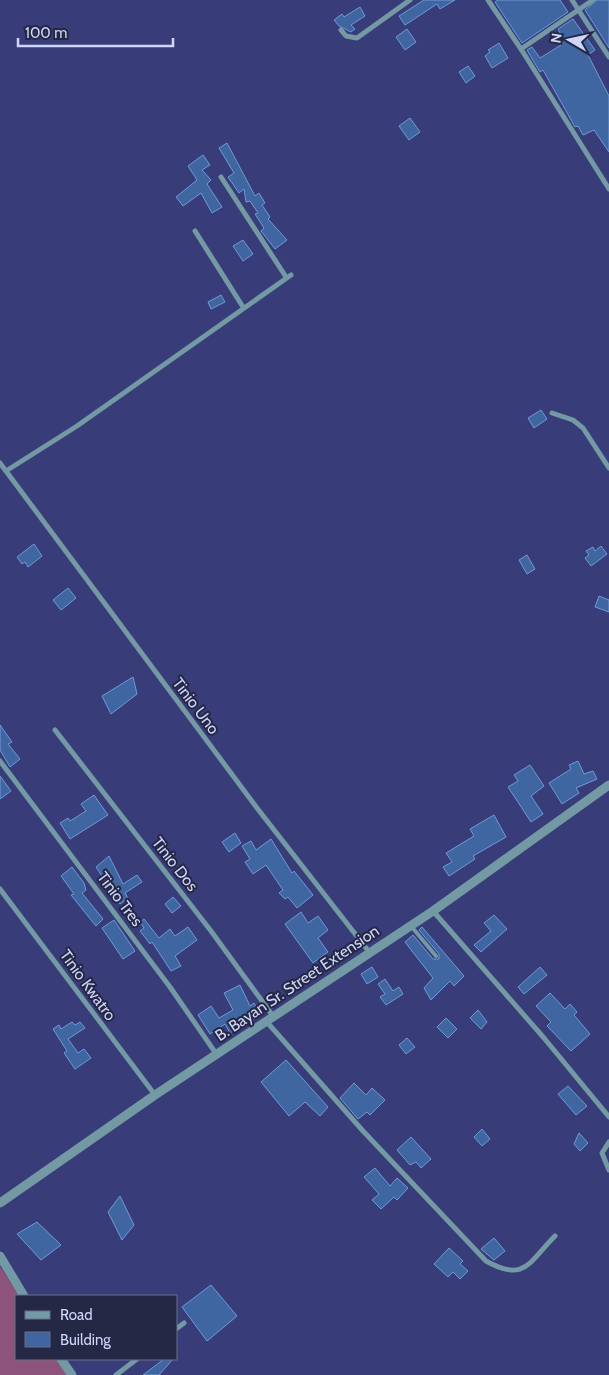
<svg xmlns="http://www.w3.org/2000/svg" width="609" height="1375" viewBox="0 0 609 1375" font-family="Cabin,sans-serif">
  <rect width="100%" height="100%" fill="#383c79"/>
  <polygon fill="#8d537d" points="0,1266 19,1296 16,1296 16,1359 59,1359 69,1375 0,1375"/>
  <g fill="#3f66a0" stroke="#709ad7">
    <polygon points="424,0 455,0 440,9 437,4 405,25 399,16"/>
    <polygon points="498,0 560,0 568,12 522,43 495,2"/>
    <polygon points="597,0 609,0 609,48 585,10"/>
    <polygon points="360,7 365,16 351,25 355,29 351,32 339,26 334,20 342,14 344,17"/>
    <polygon points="573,19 595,50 588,55 609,96 609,152 594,130 583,135 578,126 575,127 543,70 540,72 527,50 532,47 540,58 561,45 559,40 562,37 558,29"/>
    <polygon points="407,29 416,42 405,50 396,37"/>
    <polygon points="499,43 508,58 492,68 485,56 490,52 488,50"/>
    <polygon points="468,66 475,76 466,83 459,72"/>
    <polygon points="410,118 420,132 409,140 399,126"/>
    <polygon points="227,143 255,196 259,193 265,203 262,205 270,217 268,219 287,240 275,249 261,231 264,228 255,214 258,213 250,201 246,202 244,189 239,193 228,177 234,173 219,148"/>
    <polygon points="203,155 210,165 202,170 211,180 207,184 222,207 212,213 201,193 183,206 176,197 197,180 188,166"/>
    <polygon points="243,240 253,254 243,261 233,246"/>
    <polygon points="221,295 225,302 211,309 208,302"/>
    <polygon points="541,410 547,419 534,428 528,418"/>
    <polygon points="34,544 42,556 28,567 25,562 22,564 17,557"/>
    <polygon points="601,546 607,554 591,566 585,558 589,555 586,551 593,547 595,551"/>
    <polygon points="527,555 535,569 527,574 519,560"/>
    <polygon points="68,588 76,598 61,610 53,600"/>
    <polygon points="599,596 609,600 609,612 595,607"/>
    <polygon points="133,677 137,694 111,714 102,696"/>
    <polygon points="0,725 12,742 8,744 20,759 10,767 0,750"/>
    <polygon points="578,761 584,774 593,771 597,779 576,788 579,793 562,804 549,783 571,769 569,765"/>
    <polygon points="530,765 544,786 531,796 543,814 531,822 508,787 518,781 514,775"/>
    <polygon points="0,776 11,791 0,799"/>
    <polygon points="94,795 108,815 70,839 60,823 68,818 70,821 86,811 81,804"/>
    <polygon points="494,815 506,837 473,856 475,859 449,876 443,867 452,862 446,853 474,836 470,829"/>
    <polygon points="235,833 241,843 229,852 222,842"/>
    <polygon points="271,839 292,873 294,871 313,895 297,908 288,897 285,899 279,893 283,890 266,865 253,874 245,862 250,859 242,846 251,841 256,850"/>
    <polygon points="109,856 123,884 137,875 142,882 125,893 128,898 120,904 96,867"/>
    <polygon points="72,867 84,883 86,890 82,893 103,919 96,926 71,895 74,894 61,876"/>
    <polygon points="173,897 181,906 172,913 165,904"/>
    <polygon points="301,912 308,923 318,916 328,930 318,938 328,952 313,963 285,924"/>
    <polygon points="494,915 507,929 481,952 474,945 491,931 484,923"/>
    <polygon points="144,919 159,938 170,929 175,936 188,927 197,940 175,956 181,966 171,971 152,942 150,944 140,931 144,928 140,922"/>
    <polygon points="114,920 135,951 123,959 102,928"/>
    <polygon points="422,927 464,976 454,986 450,981 431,1000 424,988 433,978 405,942 413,935 433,959 439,959 439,954 419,930"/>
    <polygon points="372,967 378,977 367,984 361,974"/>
    <polygon points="540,967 547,975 524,994 518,987"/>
    <polygon points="385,979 393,991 399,987 403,994 386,1005 380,997 385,994 378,984"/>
    <polygon points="240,985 250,1006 254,1003 261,1015 230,1033 225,1024 210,1034 198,1015 211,1006 219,1018 233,1010 224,993"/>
    <polygon points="550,993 565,1009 570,1004 577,1012 574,1015 590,1034 571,1051 547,1026 551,1022 536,1006"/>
    <polygon points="478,1010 487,1022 481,1029 470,1018"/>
    <polygon points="446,1018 457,1029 448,1038 437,1027"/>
    <polygon points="72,1022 75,1025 80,1022 85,1028 68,1039 78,1053 84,1049 91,1058 75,1069 64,1053 67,1051 53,1029 59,1025 61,1029"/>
    <polygon points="407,1038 415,1047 406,1054 399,1045"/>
    <polygon points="286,1060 328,1107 320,1116 305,1102 289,1116 261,1082"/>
    <polygon points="354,1083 366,1095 372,1088 385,1100 370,1115 367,1112 358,1119 340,1098"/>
    <polygon points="568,1086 587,1106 576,1115 558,1094"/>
    <polygon points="482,1129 490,1139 482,1146 474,1137"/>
    <polygon points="579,1133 588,1143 580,1151 574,1144"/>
    <polygon points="411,1137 431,1159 421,1168 416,1162 410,1165 397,1150"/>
    <polygon points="375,1168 390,1186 397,1178 408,1188 397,1200 394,1197 381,1209 372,1200 379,1194 364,1177"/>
    <polygon points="120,1196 134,1225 122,1240 108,1212"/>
    <polygon points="37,1222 61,1245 41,1260 17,1234"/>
    <polygon points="494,1238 505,1251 494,1260 481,1249"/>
    <polygon points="449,1248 463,1261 460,1264 468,1271 460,1279 453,1272 448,1277 434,1264"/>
    <polygon points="211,1285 237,1316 207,1341 182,1307"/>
    <polygon points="164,1359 173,1359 159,1375 143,1375"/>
  </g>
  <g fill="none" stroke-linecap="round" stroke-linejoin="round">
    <polyline stroke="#7299a4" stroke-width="4" points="411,926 436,956"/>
    <g stroke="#7299a4" stroke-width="5">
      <polyline points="488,0 521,49 609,189"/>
      <polyline points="572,0 609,57"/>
      <polyline points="341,30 346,36 357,38 410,0"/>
      <polyline points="521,49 593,0"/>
      <polyline points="221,177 286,277"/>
      <polyline points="195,231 243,307"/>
      <polyline points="552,413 573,420 583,428 609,468"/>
      <polyline points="0,463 257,808 370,953"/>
      <polyline points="6,471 77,426 291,275"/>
      <polyline points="55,730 211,931 273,1016"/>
      <polyline points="0,761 170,987 217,1055"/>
      <polyline points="0,889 155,1095"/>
      <polyline points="433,911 544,1038 609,1117"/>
      <path d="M266,1021L363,1131L486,1261C525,1283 529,1262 555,1236"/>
      <polyline points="609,1142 602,1153 609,1170"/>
      <polyline points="176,1329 184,1323"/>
      <polyline points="116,1375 137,1359"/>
    </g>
    <g stroke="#7299a4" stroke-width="9">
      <polyline points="0,1203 155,1095 433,911 609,785"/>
      <polyline points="0,1256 24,1296"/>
      <polyline points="61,1359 72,1375"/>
    </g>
  </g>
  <g text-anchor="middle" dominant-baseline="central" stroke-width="4" stroke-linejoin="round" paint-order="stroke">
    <g font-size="16" fill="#d0d6fb" stroke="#252844">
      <text transform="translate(196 706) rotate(53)">Tinio Uno</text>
      <text transform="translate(175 864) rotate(52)">Tinio Dos</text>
      <text transform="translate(120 899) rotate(53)">Tinio Tres</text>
      <text transform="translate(297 983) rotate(-34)">B. Bayan Sr. Street Extension</text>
      <text transform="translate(88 985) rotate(54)">Tinio Kwatro</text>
    </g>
  </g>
  <rect x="15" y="1295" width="162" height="65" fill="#252844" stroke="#696e8d"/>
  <rect x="25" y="1311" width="25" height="8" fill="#7299a4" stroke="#696e8d"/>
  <text x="60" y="1320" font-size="15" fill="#d0d6fb">Road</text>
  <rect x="25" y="1332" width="25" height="15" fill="#3f66a0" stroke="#696e8d"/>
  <text x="60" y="1345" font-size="15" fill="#d0d6fb">Building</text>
  <g transform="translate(569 40) rotate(279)" stroke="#252844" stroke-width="4" paint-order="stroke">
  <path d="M0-4L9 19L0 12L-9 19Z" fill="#d0d6fb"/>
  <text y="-8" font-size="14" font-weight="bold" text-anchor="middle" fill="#d0d6fb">N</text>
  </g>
  <path d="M18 38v8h155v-8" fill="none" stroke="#d0d6fb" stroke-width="2.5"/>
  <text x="25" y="38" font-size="15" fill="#d0d6fb" stroke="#252844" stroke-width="4" paint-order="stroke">100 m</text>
</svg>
